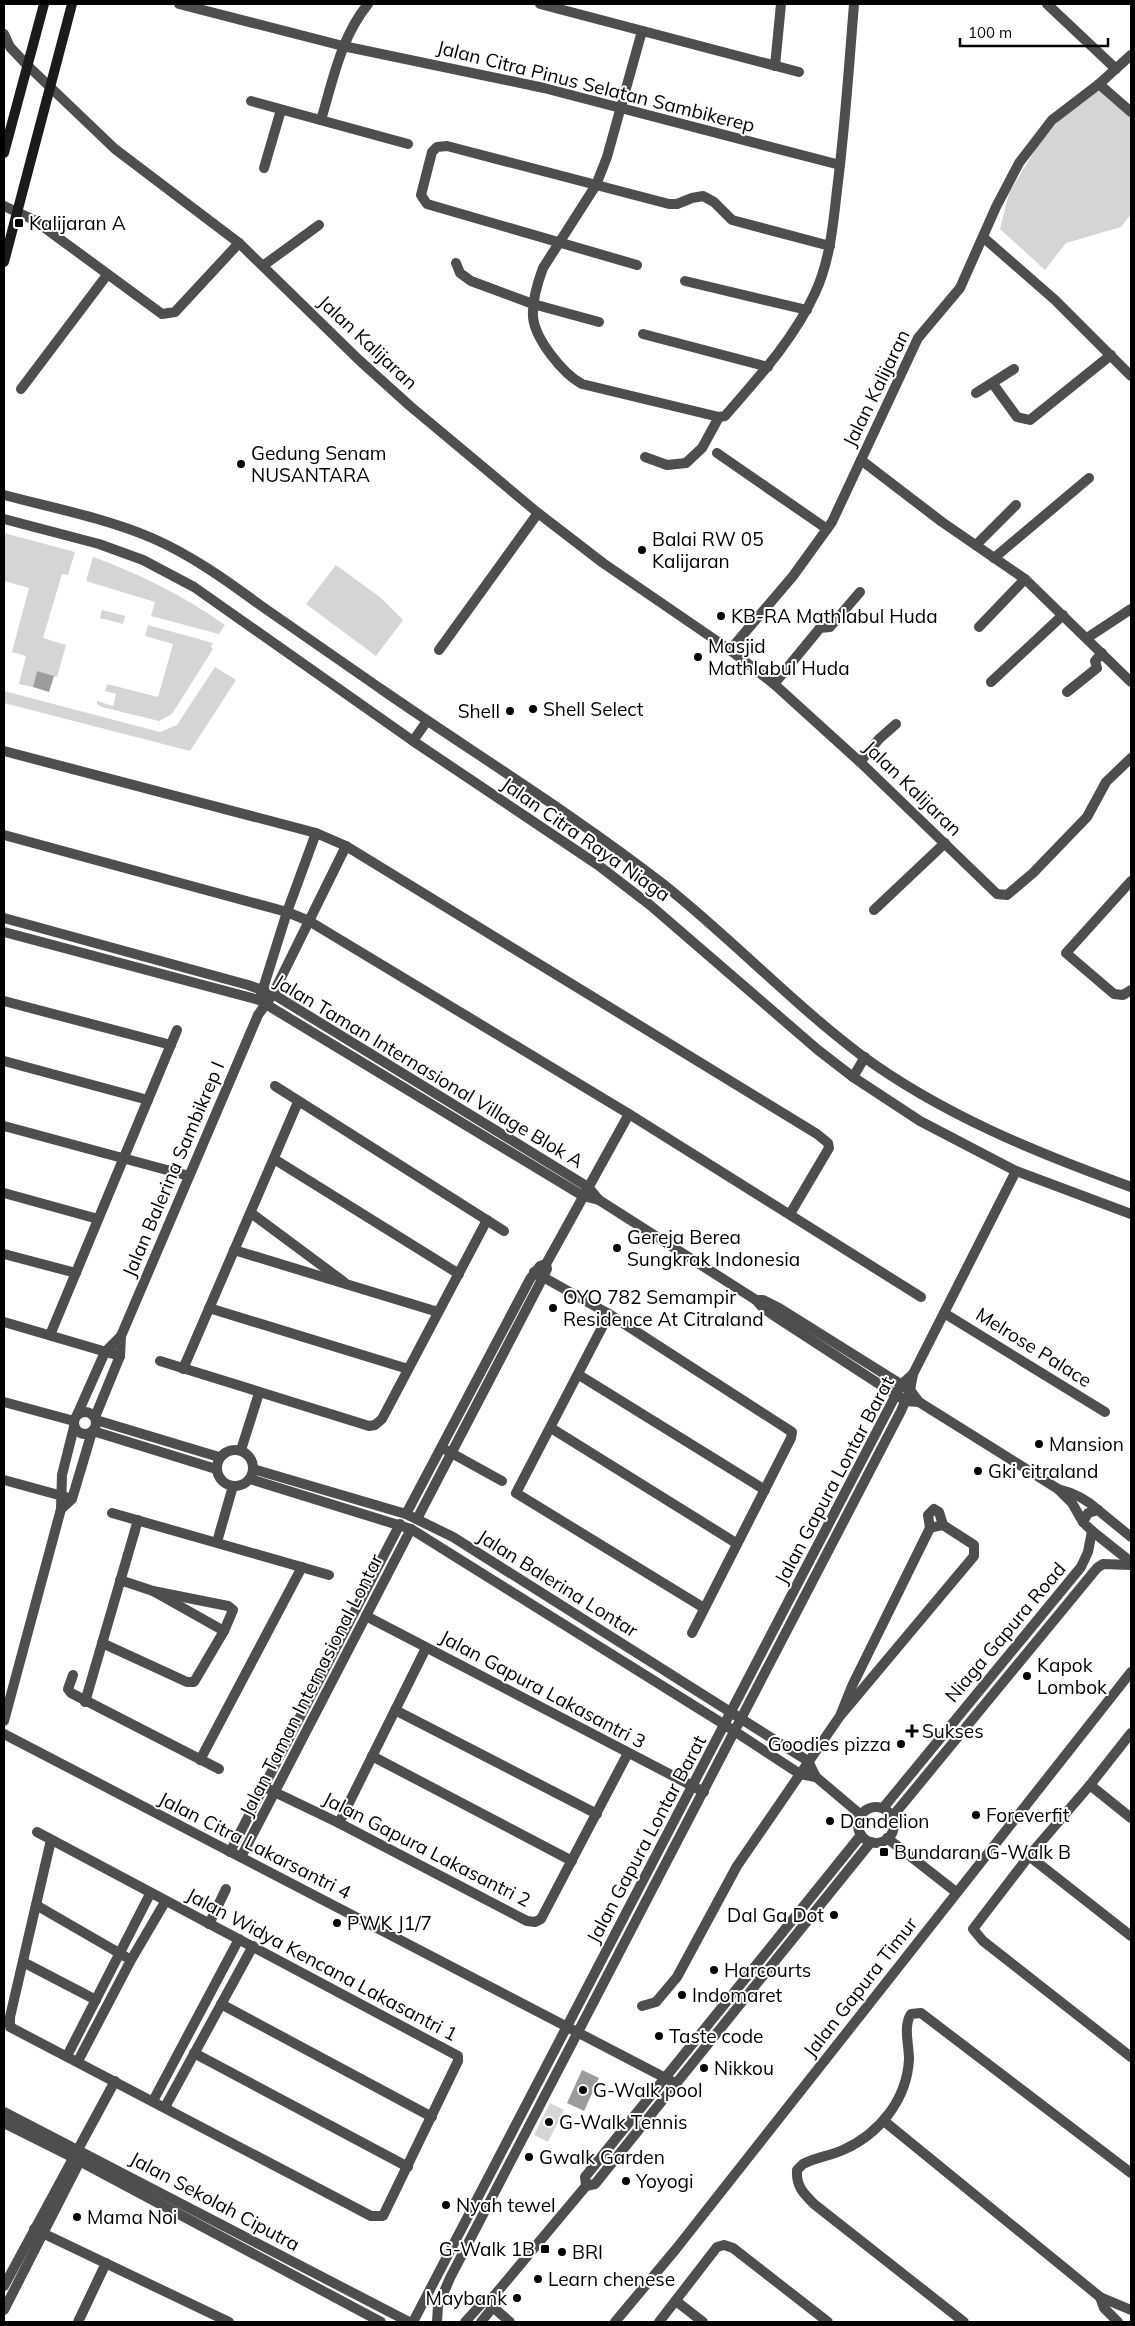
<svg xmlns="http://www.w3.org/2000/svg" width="1135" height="2326" viewBox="0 0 1135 2326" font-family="Mulish,sans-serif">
  <rect width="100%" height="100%" fill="#fff"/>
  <g fill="#d5d5d5">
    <polygon points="1101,88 1131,116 1131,214 1121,227 1066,243 1045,270 1000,229 1009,193 1037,147 1062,117"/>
    <polygon points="4,533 75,552 68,575 62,574 43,638 66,645 57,677 37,671 33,687 19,684 26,656 12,652 29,588 4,581"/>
    <path d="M93,557C140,574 184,596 225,625L219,634L151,616L155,602L86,581Z"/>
    <polygon points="336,565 381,598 403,620 376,656 306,604"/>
    <polygon points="102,610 125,616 123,624 100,618"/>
    <polygon points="148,625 213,643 211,647 213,649 172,714 159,721 102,707 97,704 97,701 113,706 116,694 105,691 107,684 158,697 173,644 145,636"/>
    <polygon points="215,667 236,680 190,751 4,703 4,691 160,732 177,725"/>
    <polygon points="550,2103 564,2110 548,2142 534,2135"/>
  </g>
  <g fill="#9c9c9c">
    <polygon points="37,671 54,676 49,692 33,687"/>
    <polygon points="582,2070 599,2078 584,2111 567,2103"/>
  </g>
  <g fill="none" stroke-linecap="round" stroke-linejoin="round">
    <g stroke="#4e4e4e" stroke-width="10">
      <polyline points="179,4 343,46 544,88 840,165"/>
      <polyline points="540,4 799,72"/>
      <polyline points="1047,4 1116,69"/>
      <path d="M642,31L607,157L596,185L543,268C537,284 532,300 533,317C535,339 563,374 582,384L719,417L725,416C758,378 794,339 815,293C830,261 833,225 837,190C845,128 849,66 854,4"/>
      <polyline points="4,34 10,47 27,65 115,149 239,243 359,360 410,406 538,513 603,563 730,650 774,684 860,762 997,894 1007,895 1033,873 1087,817 1106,782 1131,758"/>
      <polyline points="775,66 781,4"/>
      <polyline points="1099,84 1131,112"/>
      <polyline points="251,101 408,144"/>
      <path d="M321,120C333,80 341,37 368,4"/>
      <polyline points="264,168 281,110"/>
      <polyline points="4,206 34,220 162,314 175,312 239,243"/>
      <polyline points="984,238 1055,300 1131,376"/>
      <polyline points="456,263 460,273 471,281 533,304 599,322"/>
      <polyline points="264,265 319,225"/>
      <polyline points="637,265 427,204 421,195 432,152 437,147 447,146 669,204 677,204 692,198 703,196 714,202 732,220 830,246"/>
      <polyline points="685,281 807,310"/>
      <polyline points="643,334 768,367"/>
      <polyline points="993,384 1017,417 1030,420 1111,355"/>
      <polyline points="21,389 107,275"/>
      <polyline points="976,393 1014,369"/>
      <polyline points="717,453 827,529"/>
      <polyline points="645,457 667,465 686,463 702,448 719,417"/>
      <polyline points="861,460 942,522 1025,579 1131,682"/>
      <polyline points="976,545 1016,505"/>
      <polyline points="994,558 1089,478"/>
      <polyline points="979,627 1025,579"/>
      <polyline points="1087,638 1131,609"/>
      <polyline points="439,650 538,513"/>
      <polyline points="730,650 793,576 832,522 918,338 960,288 996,207 1019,163 1052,120 1099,84 1131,55"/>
      <polyline points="991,682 1063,615"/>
      <polyline points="774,684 820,628 830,627 860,592"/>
      <polyline points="1067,692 1097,668 1095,661 1102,653"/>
      <polyline points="4,751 316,833 346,846 817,1134 828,1143 829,1148 790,1214"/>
      <polyline points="860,762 879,739 896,724"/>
      <polyline points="4,835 287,912 309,921 629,1114 921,1297"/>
      <polyline points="1131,881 1066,953 1114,994 1123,995 1131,990"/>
      <polyline points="874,910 945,843"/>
      <polyline points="4,918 248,985 273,994 588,1187 599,1200 583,1196 259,1000 4,932"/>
      <polyline points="261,995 287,912 316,833"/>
      <polyline points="4,1001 171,1045"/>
      <polyline points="4,1061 148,1100"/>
      <polyline points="275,1086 504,1231"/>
      <polyline points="4,1126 189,1176"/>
      <polyline points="274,1159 459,1274"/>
      <polyline points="4,1193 98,1219"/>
      <polyline points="599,1200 756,1300 763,1308 773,1315 896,1395 906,1401 919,1402"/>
      <polyline points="251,1213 344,1282"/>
      <polyline points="234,1250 438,1312"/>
      <polyline points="4,1254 76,1273"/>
      <polyline points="534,1272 609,1314 792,1432 791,1438 692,1633"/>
      <polyline points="756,1300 763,1300 779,1308 910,1390 919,1402 1058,1489"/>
      <polyline points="209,1308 408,1369"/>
      <polyline points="944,1313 1105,1412"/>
      <polyline points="609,1314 516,1493 704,1608"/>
      <polyline points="4,1322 120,1356"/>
      <polyline points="50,1335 177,1030"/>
      <polyline points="160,1361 369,1426 375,1425 382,1419 487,1220"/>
      <polyline points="183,1369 298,1102"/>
      <polyline points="579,1375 765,1490"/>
      <polyline points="77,1415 105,1352 121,1336"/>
      <polyline points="95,1417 120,1356 121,1336 258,1015 273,994 346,846"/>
      <polyline points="551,1428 736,1543"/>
      <polyline points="241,1450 259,1393"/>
      <polyline points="446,1450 502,1481"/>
      <polyline points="4,1480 66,1497"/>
      <polyline points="61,1509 72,1499 92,1432"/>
      <polyline points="112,1513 329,1575"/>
      <polyline points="406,1514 530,1279 540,1266 546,1264"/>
      <polyline points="417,1519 539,1285 547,1269 546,1264 629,1114"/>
      <polyline points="930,1528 928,1515 934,1509 939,1512 943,1525"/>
      <polyline points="217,1542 233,1486"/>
      <polyline points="120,1580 153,1591 224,1631"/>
      <polyline points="366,1616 704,1792"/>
      <polyline points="102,1643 187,1682 194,1682 224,1631 233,1610 228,1606 153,1591"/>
      <polyline points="73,1675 68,1689 71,1693 219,1769"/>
      <polyline points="85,1702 138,1520"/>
      <polyline points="395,1710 597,1814"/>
      <polyline points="4,1721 61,1509 62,1475 74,1427"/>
      <polyline points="1131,1733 1090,1785 1029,1856 973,1929 983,1941 1131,2057"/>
      <polyline points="4,1734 675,2083"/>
      <polyline points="372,1756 572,1861"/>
      <polyline points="200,1760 302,1567"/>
      <polyline points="1090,1785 1131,1818"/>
      <polyline points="264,1787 339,1823 527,1921 535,1922 541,1919 628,1753"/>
      <polyline points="339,1823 426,1648"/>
      <polyline points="37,1832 458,2056 458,2061 383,2216 371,2216 10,2027 10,2017 51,1840"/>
      <polyline points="887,1838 956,1892"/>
      <polyline points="230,1852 400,1524"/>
      <polyline points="1029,1856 1131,1936"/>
      <polyline points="241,1857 411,1529"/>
      <polyline points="36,1905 126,1957"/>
      <polyline points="209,1924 226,1889"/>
      <polyline points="23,1962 96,2000"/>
      <polyline points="221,2004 432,2117"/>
      <polyline points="642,2006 656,2002 677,1977 737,1866 840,1716 974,1556 974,1545 943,1525 930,1528 852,1686 840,1716"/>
      <polyline points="194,2053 408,2167"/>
      <polyline points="67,2056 150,1894"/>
      <polyline points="78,2061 131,1960 165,1902"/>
      <polyline points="153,2101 239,1939"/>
      <polyline points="165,2107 253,1946"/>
      <polyline points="4,2112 409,2322"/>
      <polyline points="884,2121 1100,2297"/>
      <polyline points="4,2123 72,2157 381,2322"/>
      <polyline points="34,2229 229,2322"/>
      <polyline points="4,2286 115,2081"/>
      <polyline points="676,2301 703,2322"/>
      <polyline points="487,2302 510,2322"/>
      <polyline points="4,2310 82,2157"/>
      <polyline points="78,2322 106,2263"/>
      <polyline points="615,2322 676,2249 1131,1672"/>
      <polyline points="659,2322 717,2247 724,2245 733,2248 828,2322"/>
      <path d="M964,2322L814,2204C803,2193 796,2186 797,2170L803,2164C816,2157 830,2156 843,2150C879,2134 907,2100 909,2059C909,2045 903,2026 911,2014L921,2013L1131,2173"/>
      <polyline points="1118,2322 1104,2308 1100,2297 1131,2310"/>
    </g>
    <g stroke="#4e4e4e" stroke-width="10">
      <path d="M4,495C53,508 105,518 152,538C191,555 226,580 260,605C301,633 341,661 381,689C475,754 573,814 663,884C731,938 791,1002 861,1055C943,1115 1037,1153 1131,1187"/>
      <polyline points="4,519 99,544 143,560 194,587 413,741 598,865 650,905 818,1050 853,1077 920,1121 1016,1171 1131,1214"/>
      <polyline points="413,741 427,721"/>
      <polyline points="853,1077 865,1057"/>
      <polyline points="4,1402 74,1421"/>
      <circle cx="85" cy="1423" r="11"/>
      <polyline points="96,1420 219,1457"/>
      <polyline points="93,1431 216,1469"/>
      <circle cx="235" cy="1468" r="18"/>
      <polyline points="253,1469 406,1514 453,1537 808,1761 816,1777 861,1815"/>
      <polyline points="250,1479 411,1529 725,1725 800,1774 816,1777"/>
      <path d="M1083,1522L1072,1503L1058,1489C1075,1493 1086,1499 1098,1510"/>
      <polyline points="1092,1531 1131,1562"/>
      <circle cx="876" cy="1825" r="18"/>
      <polyline points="883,1808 1081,1567 1088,1552 1092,1531 1083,1522 1088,1513 1098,1510 1131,1537"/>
      <polyline points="892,1817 1097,1568 1103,1564 1131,1565"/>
      <polyline points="861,1835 585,2177 586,2186 595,2184 871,1842"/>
      <polyline points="413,2322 901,1385 913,1374"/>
      <polyline points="437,2322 438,2306 450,2278 901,1411 910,1390 913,1374 1016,1171"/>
      <polyline points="465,2322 485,2300 493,2297 586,2186"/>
      <polyline points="481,2322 493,2307 493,2297"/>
    </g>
    <g stroke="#1b1b1b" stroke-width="10">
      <polyline points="4,153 44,4"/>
      <polyline points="4,262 72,4"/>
    </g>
  </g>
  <g fill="#000" stroke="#fff" stroke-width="2">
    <rect x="14" y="218" width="10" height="10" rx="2.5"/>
    <circle cx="241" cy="464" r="5"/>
    <circle cx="642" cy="550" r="5"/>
    <circle cx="721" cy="616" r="5"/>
    <circle cx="698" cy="657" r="5"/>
    <circle cx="533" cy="709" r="5"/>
    <circle cx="510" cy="711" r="5"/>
    <circle cx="617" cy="1248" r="5"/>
    <circle cx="553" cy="1308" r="5"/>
    <circle cx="1039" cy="1444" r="5"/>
    <circle cx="978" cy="1471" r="5"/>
    <circle cx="1027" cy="1676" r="5"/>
    <path d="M909.5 1723.5h5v5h5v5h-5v5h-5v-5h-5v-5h5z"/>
    <circle cx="901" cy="1744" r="5"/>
    <circle cx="976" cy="1815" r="5"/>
    <circle cx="830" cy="1821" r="5"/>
    <rect x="879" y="1847" width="10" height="10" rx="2.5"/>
    <circle cx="834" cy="1915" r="5"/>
    <circle cx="337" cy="1923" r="5"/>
    <circle cx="714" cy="1970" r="5"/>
    <circle cx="682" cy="1995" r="5"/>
    <circle cx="659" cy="2036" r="5"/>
    <circle cx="704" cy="2068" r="5"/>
    <circle cx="583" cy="2090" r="5"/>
    <circle cx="549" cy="2122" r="5"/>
    <circle cx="529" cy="2157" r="5"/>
    <circle cx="626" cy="2181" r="5"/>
    <circle cx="446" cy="2205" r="5"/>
    <circle cx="77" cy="2217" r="5"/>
    <rect x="540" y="2244" width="10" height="10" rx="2.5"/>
    <circle cx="562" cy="2252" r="5"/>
    <circle cx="538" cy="2279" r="5"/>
    <circle cx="517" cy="2298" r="5"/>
  </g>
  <g text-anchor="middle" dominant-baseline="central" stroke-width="4" stroke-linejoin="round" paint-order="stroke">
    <g font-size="19" fill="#000" stroke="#fff">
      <text transform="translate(596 86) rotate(14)">Jalan Citra Pinus Selatan Sambikerep</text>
      <text transform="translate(368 342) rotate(43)">Jalan Kalijaran</text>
      <text transform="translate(876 388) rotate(-64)">Jalan Kalijaran</text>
      <text transform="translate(913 788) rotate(44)">Jalan Kalijaran</text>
      <text transform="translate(586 839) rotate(35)">Jalan Citra Raya Niaga</text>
      <text transform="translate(429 1071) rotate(31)">Jalan Taman Internasional Village Blok A</text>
      <text transform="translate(173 1169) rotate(-67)">Jalan Balerina Sambikrep I</text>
      <text transform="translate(1034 1347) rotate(32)">Melrose Palace</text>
      <text transform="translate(834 1480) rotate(-62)">Jalan Gapura Lontar Barat</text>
      <text transform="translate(558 1583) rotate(32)">Jalan Balerina Lontar</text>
      <text transform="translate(1005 1632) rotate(-50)">Niaga Gapura Road</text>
      <text transform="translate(311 1685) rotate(-63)">Jalan Taman Internasional Lontar</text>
      <text transform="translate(543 1689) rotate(28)">Jalan Gapura Lakasantri 3</text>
      <text transform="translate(646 1839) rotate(-62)">Jalan Gapura Lontar Barat</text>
      <text transform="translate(255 1845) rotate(27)">Jalan Citra Lakarsantri 4</text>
      <text transform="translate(427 1849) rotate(27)">Jalan Gapura Lakasantri 2</text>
      <text transform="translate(322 1964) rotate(28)">Jalan Widya Kencana Lakasantri 1</text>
      <text transform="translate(860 1987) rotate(-52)">Jalan Gapura Timur</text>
      <text transform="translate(215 2201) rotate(28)">Jalan Sekolah Ciputra</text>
    </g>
    <g font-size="19" fill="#000" stroke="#fff" text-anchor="start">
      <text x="29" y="223">Kalijaran A</text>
      <text x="251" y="453">Gedung Senam<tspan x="251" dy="22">NUSANTARA</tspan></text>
      <text x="652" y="539">Balai RW 05<tspan x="652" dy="22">Kalijaran</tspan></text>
      <text x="731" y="616">KB-RA Mathlabul Huda</text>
      <text x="708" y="646">Masjid<tspan x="708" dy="22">Mathlabul Huda</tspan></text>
      <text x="543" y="709">Shell Select</text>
      <text x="500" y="711" text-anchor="end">Shell</text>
      <text x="627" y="1237">Gereja Berea<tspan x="627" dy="22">Sungkrak Indonesia</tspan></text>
      <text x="563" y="1297">OYO 782 Semampir<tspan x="563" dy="22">Residence At Citraland</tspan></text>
      <text x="1049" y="1444">Mansion</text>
      <text x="988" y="1471">Gki citraland</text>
      <text x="1037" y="1665">Kapok<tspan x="1037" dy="22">Lombok</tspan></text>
      <text x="922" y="1731">Sukses</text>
      <text x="891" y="1744" text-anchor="end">Goodies pizza</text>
      <text x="986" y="1815">Foreverfit</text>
      <text x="840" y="1821">Dandelion</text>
      <text x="894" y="1852">Bundaran G-Walk B</text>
      <text x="824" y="1915" text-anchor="end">Dal Ga Dot</text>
      <text x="347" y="1923">PWK J1/7</text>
      <text x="724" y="1970">Harcourts</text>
      <text x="692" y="1995">Indomaret</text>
      <text x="669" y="2036">Taste code</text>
      <text x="714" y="2068">Nikkou</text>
      <text x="593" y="2090">G-Walk pool</text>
      <text x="559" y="2122">G-Walk Tennis</text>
      <text x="539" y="2157">Gwalk Garden</text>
      <text x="636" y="2181">Yoyogi</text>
      <text x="456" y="2205">Nyah tewel</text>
      <text x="87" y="2217">Mama Noi</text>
      <text x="535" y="2249" text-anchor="end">G-Walk 1B</text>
      <text x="572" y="2252">BRI</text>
      <text x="548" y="2279">Learn chenese</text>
      <text x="507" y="2298" text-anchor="end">Maybank</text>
    </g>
  </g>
  <rect width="1135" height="2326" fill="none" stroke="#000000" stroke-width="10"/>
  <path d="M960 38v8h148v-8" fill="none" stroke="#000000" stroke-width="2.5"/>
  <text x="968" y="38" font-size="15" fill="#000000" stroke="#ffffff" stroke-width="4" paint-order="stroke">100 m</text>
</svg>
